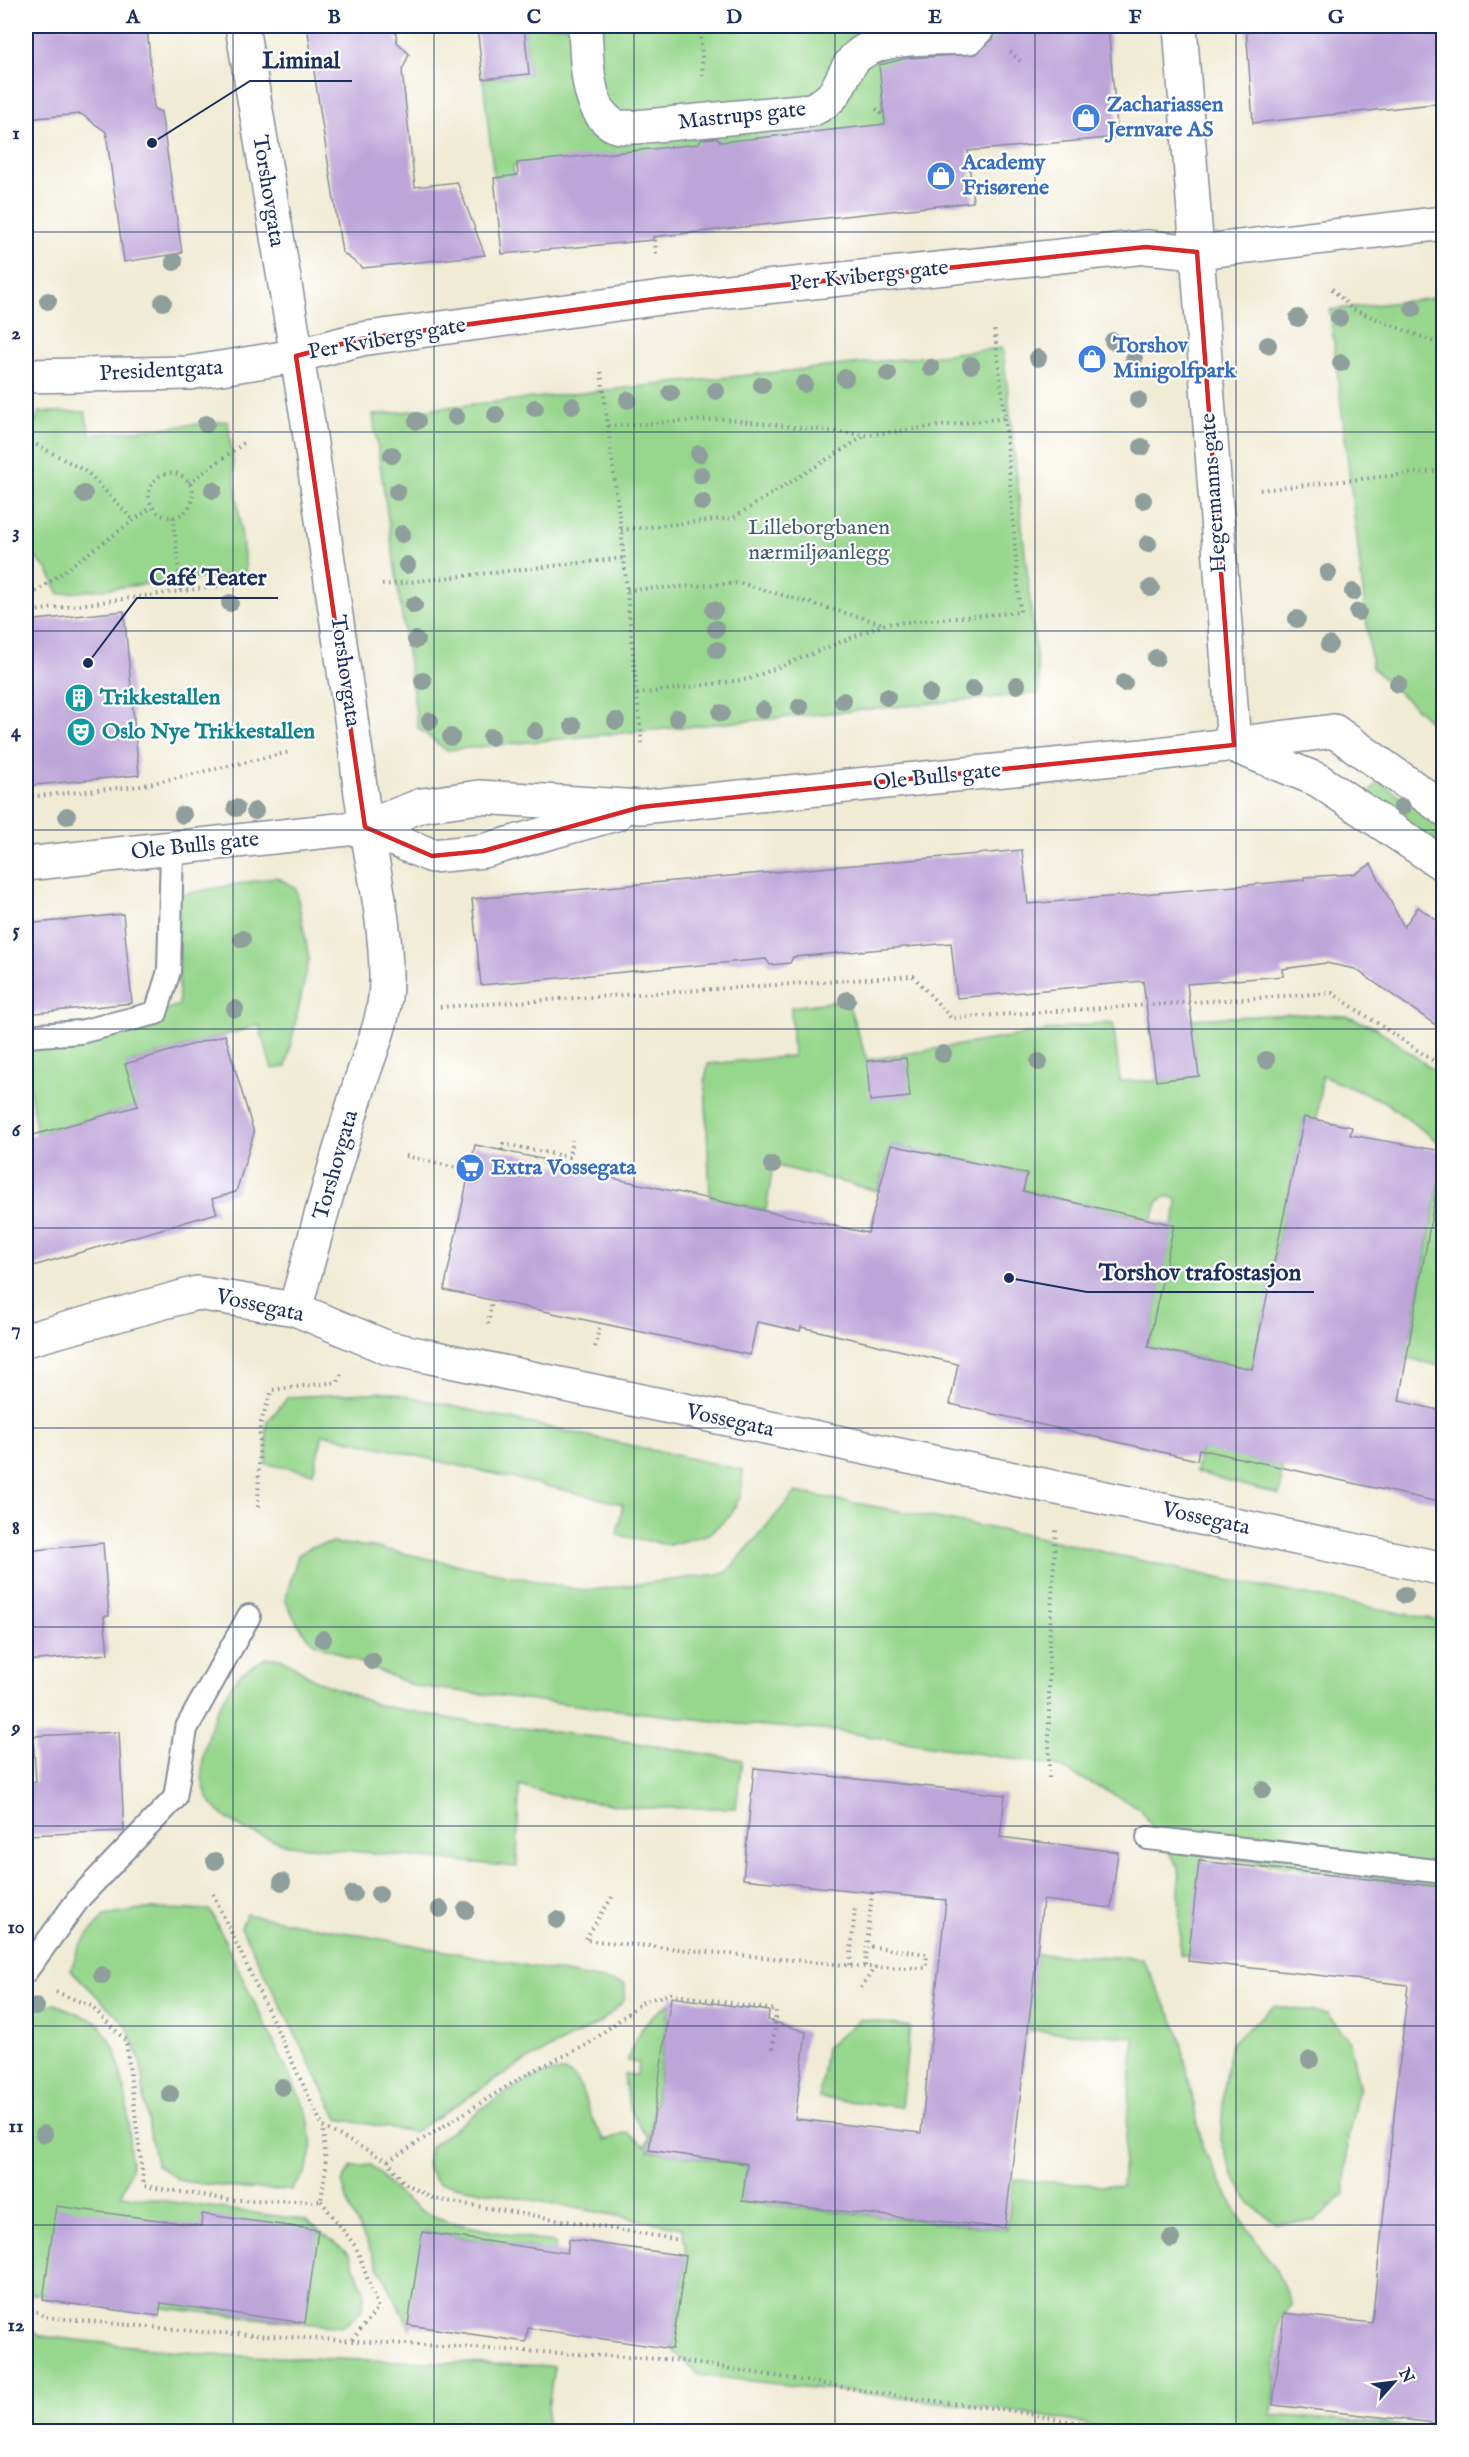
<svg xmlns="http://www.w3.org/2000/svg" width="1469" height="2457" viewBox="0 0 1469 2457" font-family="'IM FELL English',serif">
  <rect width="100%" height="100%" fill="#fff"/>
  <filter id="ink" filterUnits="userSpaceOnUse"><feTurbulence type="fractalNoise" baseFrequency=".0167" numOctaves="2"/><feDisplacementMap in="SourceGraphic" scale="12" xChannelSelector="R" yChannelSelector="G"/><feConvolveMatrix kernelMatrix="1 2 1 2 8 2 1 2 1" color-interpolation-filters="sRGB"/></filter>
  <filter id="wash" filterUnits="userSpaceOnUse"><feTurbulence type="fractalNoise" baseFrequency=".008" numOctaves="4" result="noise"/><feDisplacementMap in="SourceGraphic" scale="24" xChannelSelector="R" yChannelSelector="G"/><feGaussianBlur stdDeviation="1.35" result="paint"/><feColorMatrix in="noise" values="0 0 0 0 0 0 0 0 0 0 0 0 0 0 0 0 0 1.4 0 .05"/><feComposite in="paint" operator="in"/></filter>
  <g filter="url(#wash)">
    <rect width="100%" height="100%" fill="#f0ebd4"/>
    <g fill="#97d78d" stroke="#598376" stroke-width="1.5">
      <polygon points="524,26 1021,26 1024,65 881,78 885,126 513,166 514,179 494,178 483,79 529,74"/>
      <polygon points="1443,297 1444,297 1443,733 1372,668 1330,310"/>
      <polygon points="1003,348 1040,693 446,750 418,728 373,415"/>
      <polygon points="39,412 85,412 90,435 228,421 246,573 59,594 48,570 26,549 26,446"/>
      <polygon points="1378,781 1443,826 1443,847 1368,795"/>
      <polygon points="276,877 296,888 309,959 286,1067 272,1069 259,1025 126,1064 138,1106 37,1134 26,1067 26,1037 156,1013 179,1005 178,895"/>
      <polygon points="847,1000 867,1060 1089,1024 1113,1023 1120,1081 1156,1081 1198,1076 1190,1019 1292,1014 1346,1016 1376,1028 1443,1077 1443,1145 1383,1101 1322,1076 1317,1120 1304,1118 1234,1456 1282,1467 1280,1495 1196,1472 1209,1405 1199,1402 1207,1359 1148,1347 1177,1205 1176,1199 1167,1196 1158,1201 1152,1220 1023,1191 1026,1173 891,1145 878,1191 773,1165 766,1210 710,1197 705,1080 708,1064 793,1056 791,1007"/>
      <polygon points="1443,1160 1443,1366 1380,1354 1411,1336"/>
      <polygon points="388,1392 743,1470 741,1495 730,1516 709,1534 669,1545 617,1535 623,1504 323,1434 313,1473 266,1464 267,1422 288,1397"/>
      <polygon points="796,1492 1033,1536 1223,1579 1443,1621 1443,1888 1204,1855 1189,1956 1180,1955 1179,1867 1140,1808 1057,1766 836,1731 739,1724 414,1686 312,1642 297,1623 285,1600 298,1555 313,1546 333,1543 373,1547 585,1591 726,1573"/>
      <path d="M265,1658H281L317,1681L378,1705L457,1720L611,1739L742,1760L736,1808H635L552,1795L519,1785L517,1867L288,1845C259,1836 231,1828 212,1804C187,1773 215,1698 242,1673C248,1667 258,1663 265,1658Z"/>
      <path d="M146,1909L210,1910L307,2112C313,2145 317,2164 291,2190L244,2189L181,2181L156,2164L145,2107L141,2063L127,2026L71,1970L79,1946L104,1916Z"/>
      <polygon points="246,1914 625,1984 624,2001 600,2023 520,2064 414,2132 338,2119 241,1927"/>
      <path d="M1032,1954L1142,1958L1179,2032L1203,2149L1239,2216L1275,2268L1292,2305L1279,2320L1272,2415L1443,2429V2431H1125L1007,2410L698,2375L673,2350L686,2256L683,2228L439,2183C426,2170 425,2163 431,2146C456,2128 543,2056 571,2075C583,2083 585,2104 591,2116C595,2125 600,2132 605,2140L628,2133L645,2146L649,2137C631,2119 626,2099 624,2074L637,2075L639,2063L627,2061C637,2032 644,2020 670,2003L648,2150L747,2165L742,2202L1007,2229L1013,2180L1122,2186L1134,2037L1024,2030Z"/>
      <polygon points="55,2004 98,2022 116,2051 127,2103 131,2169 121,2195 306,2220 349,2254 365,2293 361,2312 341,2327 32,2294 26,2288 26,2015 36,2007"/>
      <polygon points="1274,2006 1327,2014 1349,2039 1359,2086 1348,2137 1345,2194 1314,2221 1276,2223 1251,2205 1234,2178 1221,2140 1224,2083 1231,2043"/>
      <polygon points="860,2019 910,2027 901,2107 819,2098 826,2048"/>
      <path d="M371,2165C386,2181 400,2198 419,2209C448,2227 519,2235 555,2243L552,2278L538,2249L426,2232L410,2328L350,2210L342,2182L352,2167Z"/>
      <polygon points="26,2327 40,2336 214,2355 554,2366 545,2431 26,2431"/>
    </g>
    <g id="blocks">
      <g fill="#bda5d9">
        <polygon points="26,26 147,26 154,109 161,112 182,253 124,262 106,132 81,114 26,119"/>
        <polygon points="307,26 395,26 397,42 409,54 402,71 415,187 457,182 485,255 363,268 342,252"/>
        <polygon points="477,26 524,26 529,74 483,79"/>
        <polygon points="997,26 1108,26 1118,137 968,151 973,202 653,237 653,240 502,254 494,178 518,175 517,163 698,144 702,139 717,138 721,142 885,124 879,65 908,58 976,54 993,39"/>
        <polygon points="1246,26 1443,26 1443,103 1253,123"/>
        <polygon points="124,611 139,775 26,786 26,621"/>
        <polygon points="1022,850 1028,904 1304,880 1304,877 1355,874 1371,864 1404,927 1418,907 1443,925 1443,1030 1355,969 1326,963 1282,969 1283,976 1187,984 1199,1076 1156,1081 1143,981 957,998 951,943 793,957 790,963 770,965 766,959 481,985 472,899"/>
        <polygon points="123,914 132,1003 26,1014 26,924"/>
        <polygon points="225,1035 254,1133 236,1192 212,1199 217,1213 26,1268 26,1137 138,1106 125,1064"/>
        <polygon points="906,1058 910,1097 870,1101 867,1061"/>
        <polygon points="1304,1117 1352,1127 1350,1135 1443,1151 1399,1401 1443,1411 1443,1503 1199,1449 1197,1460 950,1404 958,1364 801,1327 800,1331 757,1322 750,1355 444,1290 475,1145 542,1159 542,1163 868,1233 891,1145 1027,1174 1023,1191 1174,1225 1148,1347 1252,1369"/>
        <polygon points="103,1543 109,1616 104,1616 108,1654 26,1661 26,1551"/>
        <polygon points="119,1732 124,1831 26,1835 26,1783 36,1782 33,1736"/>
        <polygon points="754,1768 1005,1795 1000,1837 1118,1852 1111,1908 1043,1900 1005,2228 742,2201 747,2164 649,2150 671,1997 769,2011 768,2020 806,2032 795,2119 921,2133 946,1900 743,1879"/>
        <polygon points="1199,1861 1443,1887 1443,2424 1273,2405 1284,2313 1372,2323 1408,1985 1188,1961"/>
        <polygon points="56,2206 201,2226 202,2214 318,2230 305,2323 161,2303 159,2316 43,2300"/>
        <polygon points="422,2232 567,2253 569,2239 686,2256 672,2349 528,2328 526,2342 408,2325"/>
      </g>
    </g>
  </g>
  <g filter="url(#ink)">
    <use href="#blocks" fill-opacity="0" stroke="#868d99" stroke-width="1.5"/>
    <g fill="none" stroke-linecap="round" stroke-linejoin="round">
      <g stroke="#868d99" stroke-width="26">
        <g id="service">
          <polyline points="26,1036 80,1032 156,1013 169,971 172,848"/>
          <polyline points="1148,1838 1444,1872"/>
          <polyline points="26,1971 80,1897 175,1798 186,1729 249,1616"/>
        </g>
      </g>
      <g stroke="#868d99" stroke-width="36">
        <path id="pedestrian" d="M585,26C587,54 584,113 616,126C621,128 630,127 636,127L811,110C841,96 835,87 851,63C872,33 936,39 969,37L979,26"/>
      </g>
      <g stroke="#868d99" stroke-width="36">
        <g id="minor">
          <path d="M242,26L308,423L357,760C363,833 387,908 386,981C386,1020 369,1054 358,1090C335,1163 315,1236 295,1309"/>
          <polyline points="1180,26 1234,745"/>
          <polyline points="26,376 189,373 296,356 361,339 661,298 1146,247 1197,252 1444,223"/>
          <polyline points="1235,746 1318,780 1444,865"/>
          <polyline points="365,827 432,856 483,851 616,814"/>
          <polyline points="26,864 365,827 422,805 479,797 641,807 1142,756 1334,731 1444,809"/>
          <polyline points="26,1340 197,1293 295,1309 388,1348 1444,1569"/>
        </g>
      </g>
      <g stroke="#868d99" stroke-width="4" stroke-dasharray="1.5 4.5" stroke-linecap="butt">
        <polyline points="700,26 703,78"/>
        <polyline points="1010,52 1022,63"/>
        <polyline points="876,109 884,116"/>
        <polyline points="655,240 656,255"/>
        <polyline points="1332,289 1352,309 1444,346"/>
        <polyline points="601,372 621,530 642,746"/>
        <polyline points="608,426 723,419 866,435 1005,418 994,326"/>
        <polyline points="26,439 87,472 133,520"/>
        <circle cx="171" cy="495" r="22"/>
        <polyline points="189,483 244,443"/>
        <polyline points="1260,490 1444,470"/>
        <polyline points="173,517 181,591"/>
        <polyline points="621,530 733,518 866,435"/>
        <polyline points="382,585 624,558"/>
        <polyline points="627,590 740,583 884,624"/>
        <polyline points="26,599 152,507"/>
        <polyline points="26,612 264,580"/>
        <polyline points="637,694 749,679 885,624 1020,612 1005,418"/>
        <polyline points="1440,752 1444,747"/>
        <polyline points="26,797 140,786 290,752"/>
        <polyline points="440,1007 913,976 951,1018 1332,993 1444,1068"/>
        <polyline points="502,1150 503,1144 569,1157 572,1140"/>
        <polyline points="406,1156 470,1171"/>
        <polyline points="488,1324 492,1300"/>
        <polyline points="595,1347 600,1323"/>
        <polyline points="258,1507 260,1425 272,1390 338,1382 341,1374"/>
        <polyline points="1049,1778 1049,1644 1056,1530"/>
        <polyline points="213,1894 323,2127"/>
        <polyline points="612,1897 585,1940 865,1967 926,1968 927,1954 867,1946"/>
        <polyline points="850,1965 855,1907"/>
        <polyline points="865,1966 872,1892"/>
        <polyline points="861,1988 875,1967"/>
        <polyline points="56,1992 91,2006 126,2041 144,2186 232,2200 321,2201 326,2166 323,2127 388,2161 403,2182 434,2199 680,2240"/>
        <polyline points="388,2161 530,2072 587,2045 644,2001 671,1994 776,2010 773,2050"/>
        <polyline points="321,2201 356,2247 378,2308 352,2340"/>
        <polyline points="26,2305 45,2317 203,2332 676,2360 911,2398 1007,2410 1128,2432"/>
      </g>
      <use href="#service" stroke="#fff" stroke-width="22"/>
      <use href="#pedestrian" stroke="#fff" stroke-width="33"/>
      <use href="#minor" stroke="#fff" stroke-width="33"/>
    </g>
    <g fill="#8f9f9b">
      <circle cx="174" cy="262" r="9"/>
      <circle cx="48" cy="301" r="9"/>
      <circle cx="163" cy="302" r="9"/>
      <circle cx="1413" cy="308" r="9"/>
      <circle cx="1298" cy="318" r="9"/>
      <circle cx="1339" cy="318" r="9"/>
      <circle cx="1113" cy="341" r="9"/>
      <circle cx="1268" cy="345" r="9"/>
      <circle cx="1038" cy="358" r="9"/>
      <circle cx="1134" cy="359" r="9"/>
      <circle cx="1341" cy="363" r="9"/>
      <circle cx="971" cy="365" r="9"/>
      <circle cx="931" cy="368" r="9"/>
      <circle cx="888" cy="374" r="9"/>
      <circle cx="845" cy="378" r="9"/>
      <circle cx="804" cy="384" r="9"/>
      <circle cx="762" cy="385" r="9"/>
      <circle cx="716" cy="391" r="9"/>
      <circle cx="671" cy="393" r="9"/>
      <circle cx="628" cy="400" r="9"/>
      <circle cx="1138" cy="400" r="9"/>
      <circle cx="572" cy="406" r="9"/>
      <circle cx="535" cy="408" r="9"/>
      <circle cx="496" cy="415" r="9"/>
      <circle cx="456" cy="417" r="9"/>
      <circle cx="417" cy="421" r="9"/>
      <circle cx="206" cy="424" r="9"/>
      <circle cx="1142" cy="447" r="9"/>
      <circle cx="699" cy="454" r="9"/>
      <circle cx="392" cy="455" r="9"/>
      <circle cx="701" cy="475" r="9"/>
      <circle cx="213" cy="490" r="9"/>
      <circle cx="397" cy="492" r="9"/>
      <circle cx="84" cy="494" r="9"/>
      <circle cx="1143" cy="500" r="9"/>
      <circle cx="702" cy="502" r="9"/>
      <circle cx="402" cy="534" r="9"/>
      <circle cx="1148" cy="544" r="9"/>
      <circle cx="407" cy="565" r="9"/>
      <circle cx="1328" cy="573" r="9"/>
      <circle cx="1151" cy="588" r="9"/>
      <circle cx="1353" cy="592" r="9"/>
      <circle cx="230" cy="603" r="9"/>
      <circle cx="414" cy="605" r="9"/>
      <circle cx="714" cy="610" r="9"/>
      <circle cx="1358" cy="612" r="9"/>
      <circle cx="1297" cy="619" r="9"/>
      <circle cx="716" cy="629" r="9"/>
      <circle cx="416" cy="640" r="9"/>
      <circle cx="1329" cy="645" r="9"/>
      <circle cx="717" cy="650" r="9"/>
      <circle cx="1156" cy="658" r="9"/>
      <circle cx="423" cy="681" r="9"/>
      <circle cx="1124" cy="683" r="9"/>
      <circle cx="1398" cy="684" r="9"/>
      <circle cx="1017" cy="685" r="9"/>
      <circle cx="973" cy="689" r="9"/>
      <circle cx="929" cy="693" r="9"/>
      <circle cx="887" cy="697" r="9"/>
      <circle cx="843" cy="701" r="9"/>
      <circle cx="800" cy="707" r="9"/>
      <circle cx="763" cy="710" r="9"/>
      <circle cx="721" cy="713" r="9"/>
      <circle cx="677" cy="718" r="9"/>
      <circle cx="430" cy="721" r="9"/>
      <circle cx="616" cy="721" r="9"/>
      <circle cx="573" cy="726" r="9"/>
      <circle cx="535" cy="731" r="9"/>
      <circle cx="451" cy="737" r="9"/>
      <circle cx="491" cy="737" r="9"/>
      <circle cx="1402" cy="807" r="9"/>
      <circle cx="236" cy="808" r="9"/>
      <circle cx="255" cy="811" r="9"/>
      <circle cx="183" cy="815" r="9"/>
      <circle cx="67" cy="816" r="9"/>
      <circle cx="242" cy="939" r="9"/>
      <circle cx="847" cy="1000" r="9"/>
      <circle cx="235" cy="1009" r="9"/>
      <circle cx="943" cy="1054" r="9"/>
      <circle cx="1266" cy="1060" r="9"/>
      <circle cx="1039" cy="1062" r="9"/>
      <circle cx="772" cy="1165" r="9"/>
      <circle cx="1405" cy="1595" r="9"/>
      <circle cx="323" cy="1639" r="9"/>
      <circle cx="372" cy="1661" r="9"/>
      <circle cx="1263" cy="1790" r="9"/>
      <circle cx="215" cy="1861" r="9"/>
      <circle cx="282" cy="1882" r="9"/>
      <circle cx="353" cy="1894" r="9"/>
      <circle cx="379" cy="1894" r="9"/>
      <circle cx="440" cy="1909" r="9"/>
      <circle cx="466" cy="1910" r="9"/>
      <circle cx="557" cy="1920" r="9"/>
      <circle cx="102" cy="1975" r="9"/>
      <circle cx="36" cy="2007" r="9"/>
      <circle cx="1310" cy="2060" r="9"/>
      <circle cx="282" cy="2087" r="9"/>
      <circle cx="170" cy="2094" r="9"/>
      <circle cx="44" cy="2134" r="9"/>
      <circle cx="1171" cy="2239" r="9"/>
    </g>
  </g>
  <path fill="none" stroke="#d62828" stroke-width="4.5" stroke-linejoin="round" d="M1146,247L1197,252L1234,745L641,807L483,851L432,856L365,827L296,356L361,339L661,298Z"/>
  <path fill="none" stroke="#1b2f5e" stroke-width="1.5" stroke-opacity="0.55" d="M233,26V2432M434,26V2432M634,26V2432M835,26V2432M1035,26V2432M1236,26V2432M26,232H1444M26,432H1444M26,631H1444M26,830H1444M26,1029H1444M26,1228H1444M26,1428H1444M26,1627H1444M26,1826H1444M26,2026H1444M26,2225H1444"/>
  <defs>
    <g id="shop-disc" transform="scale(1.5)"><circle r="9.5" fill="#3f7fe0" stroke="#fff"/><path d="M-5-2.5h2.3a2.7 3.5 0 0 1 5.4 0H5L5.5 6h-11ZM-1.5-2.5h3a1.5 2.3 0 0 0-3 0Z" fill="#fff"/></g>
    <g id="building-disc" transform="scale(1.5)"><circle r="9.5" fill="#0f9aa8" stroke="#fff"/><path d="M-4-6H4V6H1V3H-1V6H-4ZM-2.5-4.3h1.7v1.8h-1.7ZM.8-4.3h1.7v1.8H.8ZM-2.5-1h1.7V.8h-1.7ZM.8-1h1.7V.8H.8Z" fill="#fff"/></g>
    <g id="theatre-disc" transform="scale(1.5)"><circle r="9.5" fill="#0f9aa8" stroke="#fff"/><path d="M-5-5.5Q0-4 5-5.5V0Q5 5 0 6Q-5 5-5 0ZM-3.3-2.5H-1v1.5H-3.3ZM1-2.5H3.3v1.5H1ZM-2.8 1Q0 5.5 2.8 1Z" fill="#fff"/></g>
    <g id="supermarket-disc" transform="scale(1.5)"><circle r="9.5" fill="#3f7fe0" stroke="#fff"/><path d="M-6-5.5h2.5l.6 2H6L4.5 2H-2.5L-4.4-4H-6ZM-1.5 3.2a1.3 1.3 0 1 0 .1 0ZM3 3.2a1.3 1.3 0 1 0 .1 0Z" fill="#fff"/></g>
  </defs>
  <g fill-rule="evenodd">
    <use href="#shop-disc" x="1086" y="118"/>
    <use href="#shop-disc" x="941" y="176"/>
    <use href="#shop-disc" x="1092" y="359"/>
    <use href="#building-disc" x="79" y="698"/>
    <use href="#theatre-disc" x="81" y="732"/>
    <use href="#supermarket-disc" x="470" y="1168"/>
  </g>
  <g text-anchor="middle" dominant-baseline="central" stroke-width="4.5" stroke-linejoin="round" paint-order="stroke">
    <g font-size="22" font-weight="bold" fill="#366cbe" stroke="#fff" text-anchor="start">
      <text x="1107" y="105">Zachariassen<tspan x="1107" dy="25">Jernvare AS</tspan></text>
      <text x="962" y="163">Academy<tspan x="962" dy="25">Frisørene</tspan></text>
      <text x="1113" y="346">Torshov<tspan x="1113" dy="25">Minigolfpark</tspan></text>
      <text x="491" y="1168">Extra Vossegata</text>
    </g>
    <g font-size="22" fill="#1b2f5e" stroke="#fff">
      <text transform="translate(742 116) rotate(-6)">Mastrups gate</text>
      <text transform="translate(268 191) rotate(81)">Torshovgata</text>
      <text transform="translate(869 276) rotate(-6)">Per Kvibergs gate</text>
      <text transform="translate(387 339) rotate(-10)">Per Kvibergs gate</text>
      <text transform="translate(161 371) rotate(-3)">Presidentgata</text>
      <text transform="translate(1214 493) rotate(-94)">Hegermanns gate</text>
      <text transform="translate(345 671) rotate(82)">Torshovgata</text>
      <text transform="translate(937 777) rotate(-6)">Ole Bulls gate</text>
      <text transform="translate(195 846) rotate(-6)">Ole Bulls gate</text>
      <text transform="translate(336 1165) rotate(-74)">Torshovgata</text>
      <text transform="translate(260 1306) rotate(12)">Vossegata</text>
      <text transform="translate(730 1421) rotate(12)">Vossegata</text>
      <text transform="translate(1206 1519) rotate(12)">Vossegata</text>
    </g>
    <g font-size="22" fill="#40616c" stroke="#fff">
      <text x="819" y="528">Lilleborgbanen<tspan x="819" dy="25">nærmiljøanlegg</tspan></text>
    </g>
    <g font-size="22" font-weight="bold" fill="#0d838f" stroke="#fff" text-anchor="start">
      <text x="100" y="698">Trikkestallen</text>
      <text x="102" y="732">Oslo Nye Trikkestallen</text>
    </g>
  </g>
  <path fill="none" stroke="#1b2f5e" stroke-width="2" d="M152 143L250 81H352M88 663L137 598H278M1009 1278L1087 1292H1314"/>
  <g fill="#1b2f5e" stroke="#fff" stroke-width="2">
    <circle cx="152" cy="143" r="6"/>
    <circle cx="88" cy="663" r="6"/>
    <circle cx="1009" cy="1278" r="6"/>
  </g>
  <g font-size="24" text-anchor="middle" font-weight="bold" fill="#1b2f5e" stroke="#fff" stroke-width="4.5" stroke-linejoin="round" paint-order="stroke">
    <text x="301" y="68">Liminal</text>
    <text x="208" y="585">Café Teater</text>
    <text x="1200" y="1280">Torshov trafostasjon</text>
  </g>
  <rect width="1469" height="2457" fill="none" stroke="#fff" stroke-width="66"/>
  <g transform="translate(1394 2382) rotate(62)" stroke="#ffffff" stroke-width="4.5" paint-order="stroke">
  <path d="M0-4.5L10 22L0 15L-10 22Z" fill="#1b2f5e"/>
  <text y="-9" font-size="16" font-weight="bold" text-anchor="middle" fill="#1b2f5e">N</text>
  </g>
  <rect x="33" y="33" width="1403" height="2391" fill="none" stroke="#1b2f5e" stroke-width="2"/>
  <g font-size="20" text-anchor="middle" font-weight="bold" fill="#1b2f5e">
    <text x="133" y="23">A</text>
    <text x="334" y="23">B</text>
    <text x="534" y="23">C</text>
    <text x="734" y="23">D</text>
    <text x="935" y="23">E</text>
    <text x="1135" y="23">F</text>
    <text x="1336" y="23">G</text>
    <text x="16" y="139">1</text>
    <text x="16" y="339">2</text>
    <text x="16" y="538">3</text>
    <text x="16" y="737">4</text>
    <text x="16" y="936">5</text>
    <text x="16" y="1136">6</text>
    <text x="16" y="1335">7</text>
    <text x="16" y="1534">8</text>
    <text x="16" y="1733">9</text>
    <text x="16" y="1933">10</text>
    <text x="16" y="2132">11</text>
    <text x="16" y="2331">12</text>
  </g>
</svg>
